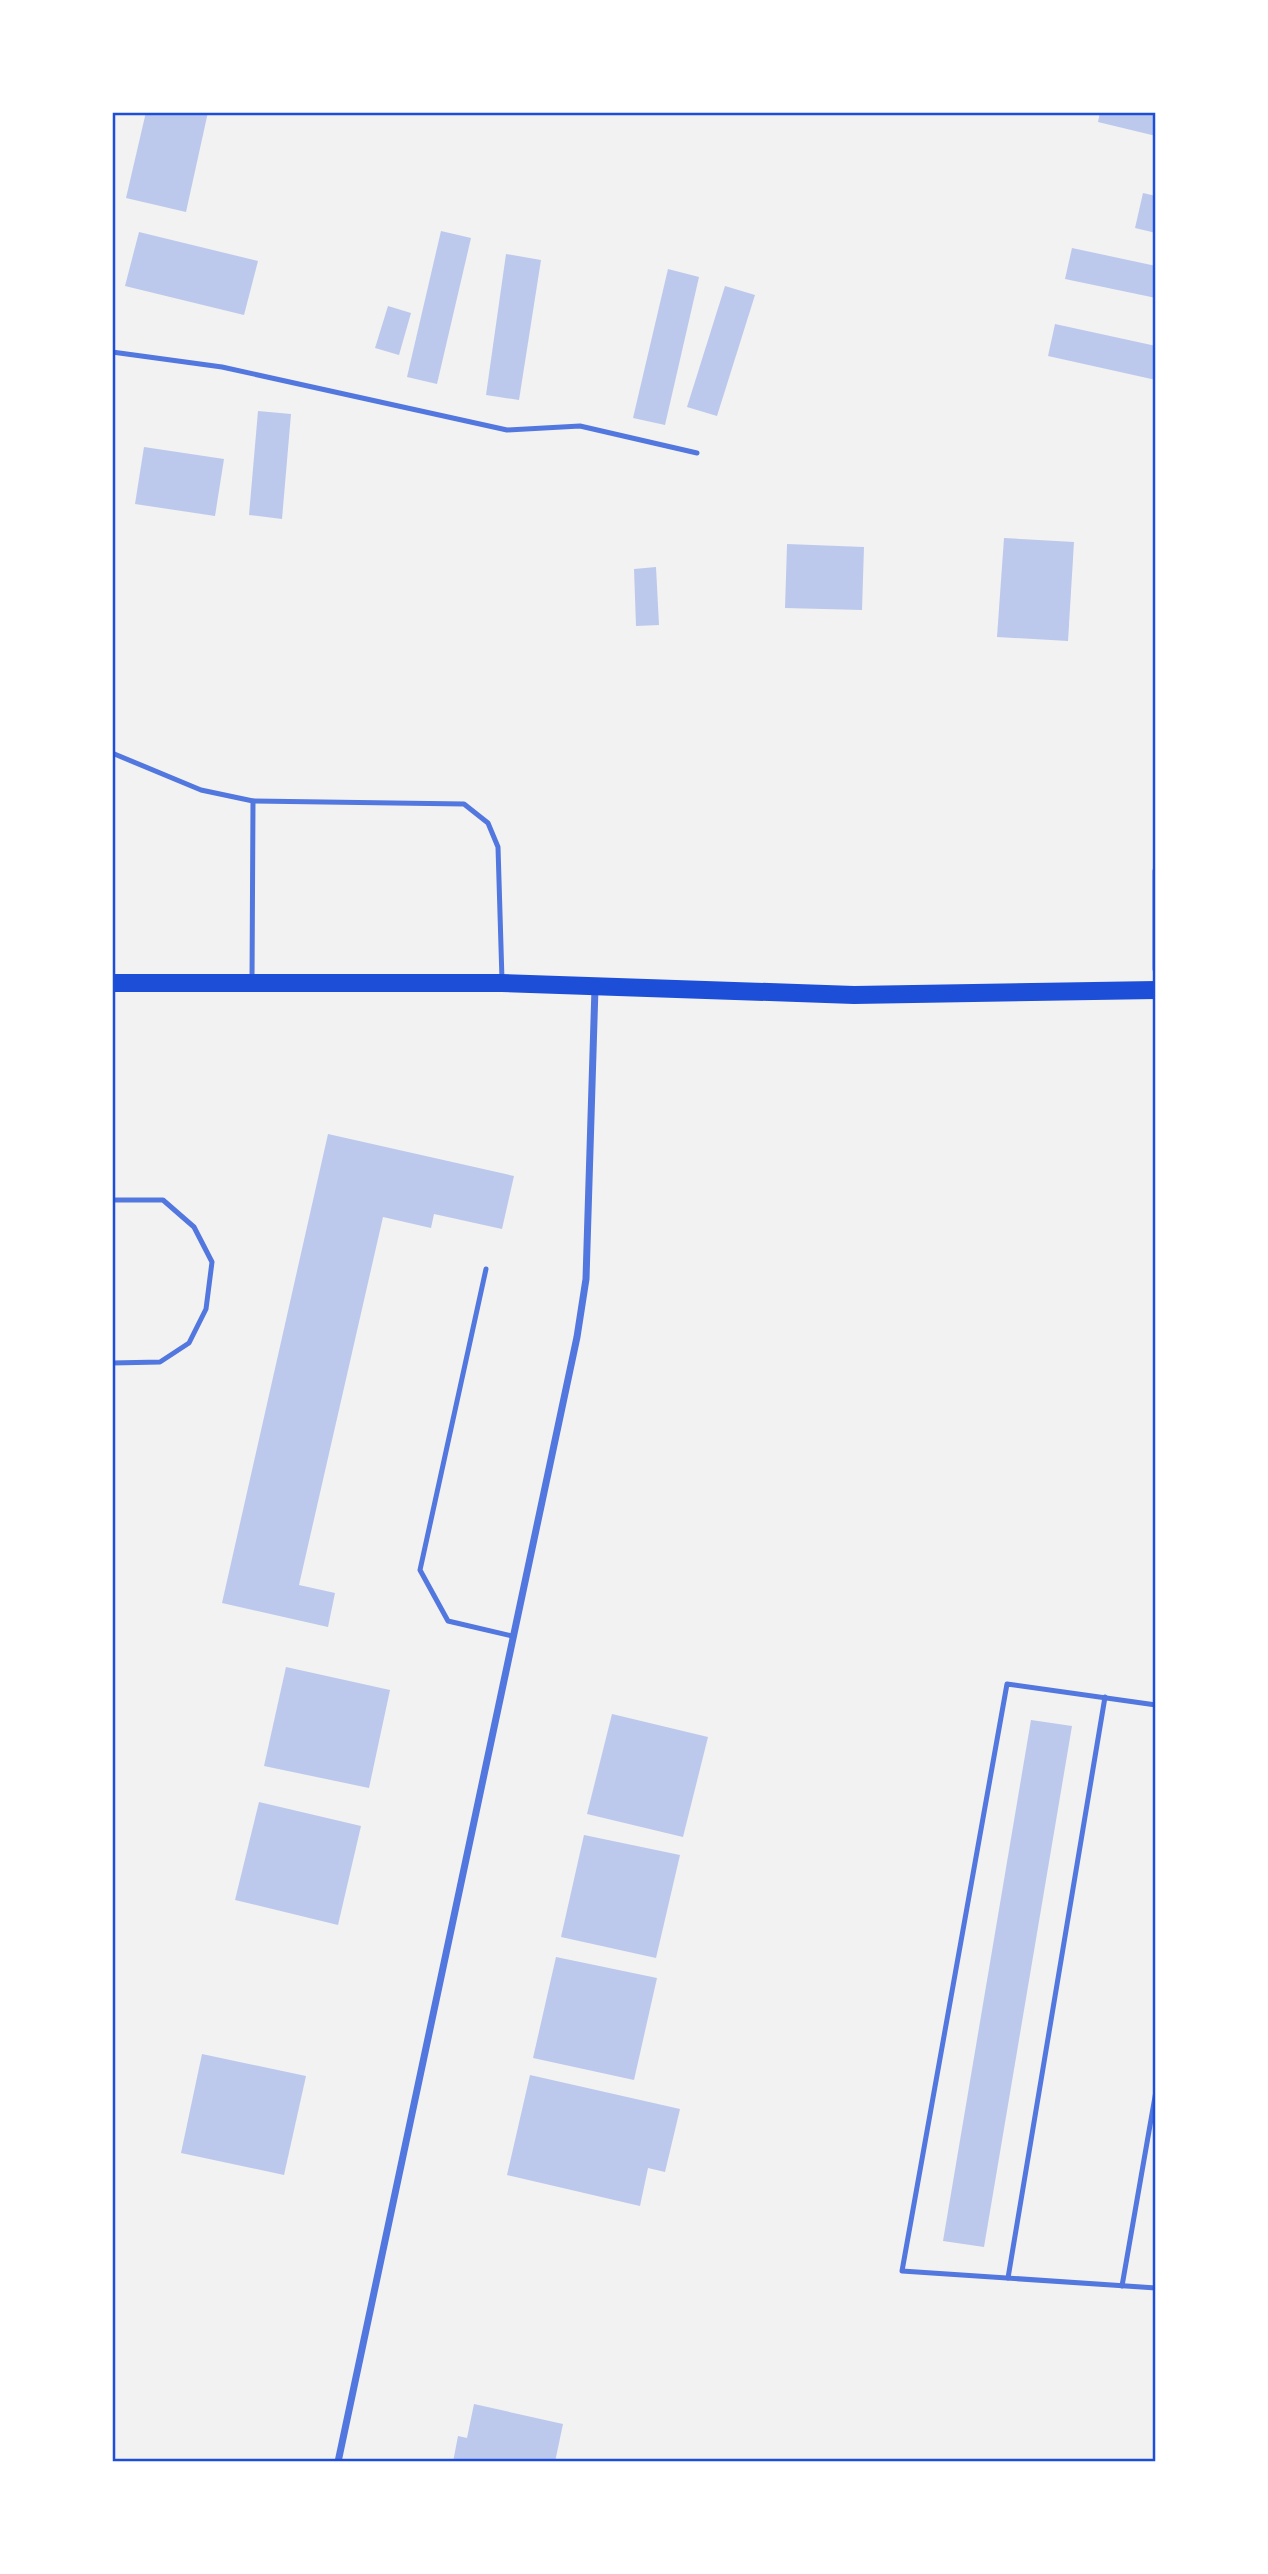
<svg xmlns="http://www.w3.org/2000/svg" width="1268" height="2574" viewBox="0 0 1268 2574" font-family="'IBM Plex Sans',sans-serif">
  <rect width="100%" height="100%" fill="#f2f2f2"/>
  <g fill="#bdc9ec">
    <polygon points="146,112 208,112 186,212 126,198"/>
    <polygon points="1100,112 1156,112 1156,136 1098,122"/>
    <polygon points="1143,193 1156,196 1156,233 1135,228"/>
    <polygon points="441,231 471,238 437,384 407,377"/>
    <polygon points="139,232 258,261 244,315 125,286"/>
    <polygon points="1072,248 1156,266 1156,298 1065,279"/>
    <polygon points="506,254 541,260 519,400 486,395"/>
    <polygon points="668,269 699,277 665,425 633,418"/>
    <polygon points="725,286 755,295 717,416 687,407"/>
    <polygon points="388,306 411,313 399,355 375,348"/>
    <polygon points="1055,324 1156,346 1156,380 1048,356"/>
    <polygon points="258,411 291,414 282,519 249,515"/>
    <polygon points="144,447 224,459 215,516 135,504"/>
    <polygon points="1004,538 1074,542 1068,641 997,637"/>
    <polygon points="787,544 864,547 862,610 785,608"/>
    <polygon points="656,567 659,625 636,626 634,569"/>
    <polygon points="328,1134 514,1176 502,1229 434,1214 431,1228 383,1217 299,1585 335,1593 328,1627 222,1603"/>
    <polygon points="286,1667 390,1690 369,1788 264,1766"/>
    <polygon points="612,1714 708,1737 683,1837 587,1814"/>
    <polygon points="1031,1720 1072,1726 984,2247 943,2241"/>
    <polygon points="259,1802 361,1826 338,1925 235,1900"/>
    <polygon points="584,1835 680,1855 656,1958 561,1937"/>
    <polygon points="556,1957 657,1978 634,2080 533,2058"/>
    <polygon points="202,2054 306,2076 284,2175 181,2153"/>
    <polygon points="530,2075 680,2109 665,2172 648,2168 640,2206 507,2175"/>
    <polygon points="474,2404 563,2424 555,2462 453,2462 458,2436 467,2438"/>
  </g>
  <g fill="none" stroke-linecap="round" stroke-linejoin="round">
    <g stroke="#5277de" stroke-width="5">
      <polyline points="112,352 222,367 507,430 580,426 697,453"/>
      <polyline points="112,753 201,790 253,801 464,804 488,823 498,847 502,980"/>
      <polyline points="252,981 253,801"/>
      <polyline points="112,1200 163,1200 194,1227 212,1262 206,1309 189,1343 160,1362 112,1363"/>
      <polyline points="486,1269 420,1570 448,1621 512,1636"/>
      <polyline points="1156,1705 1007,1684 902,2271 1156,2288"/>
      <polyline points="1008,2278 1105,1697"/>
      <polyline points="1122,2286 1156,2091"/>
    </g>
    <g stroke="#5277de" stroke-width="7">
      <polyline points="1156,871 1156,969"/>
      <polyline points="338,2462 577,1337 586,1279 595,988"/>
    </g>
    <polyline stroke="#1d4ed8" stroke-width="18" points="112,983 502,983 854,995 1156,990"/>
  </g>
  <rect width="1268" height="2574" fill="none" stroke="#ffffff" stroke-width="228"/>
  <rect x="114" y="114" width="1040" height="2346" fill="none" stroke="#1d4ed8" stroke-width="2.5"/>
</svg>
